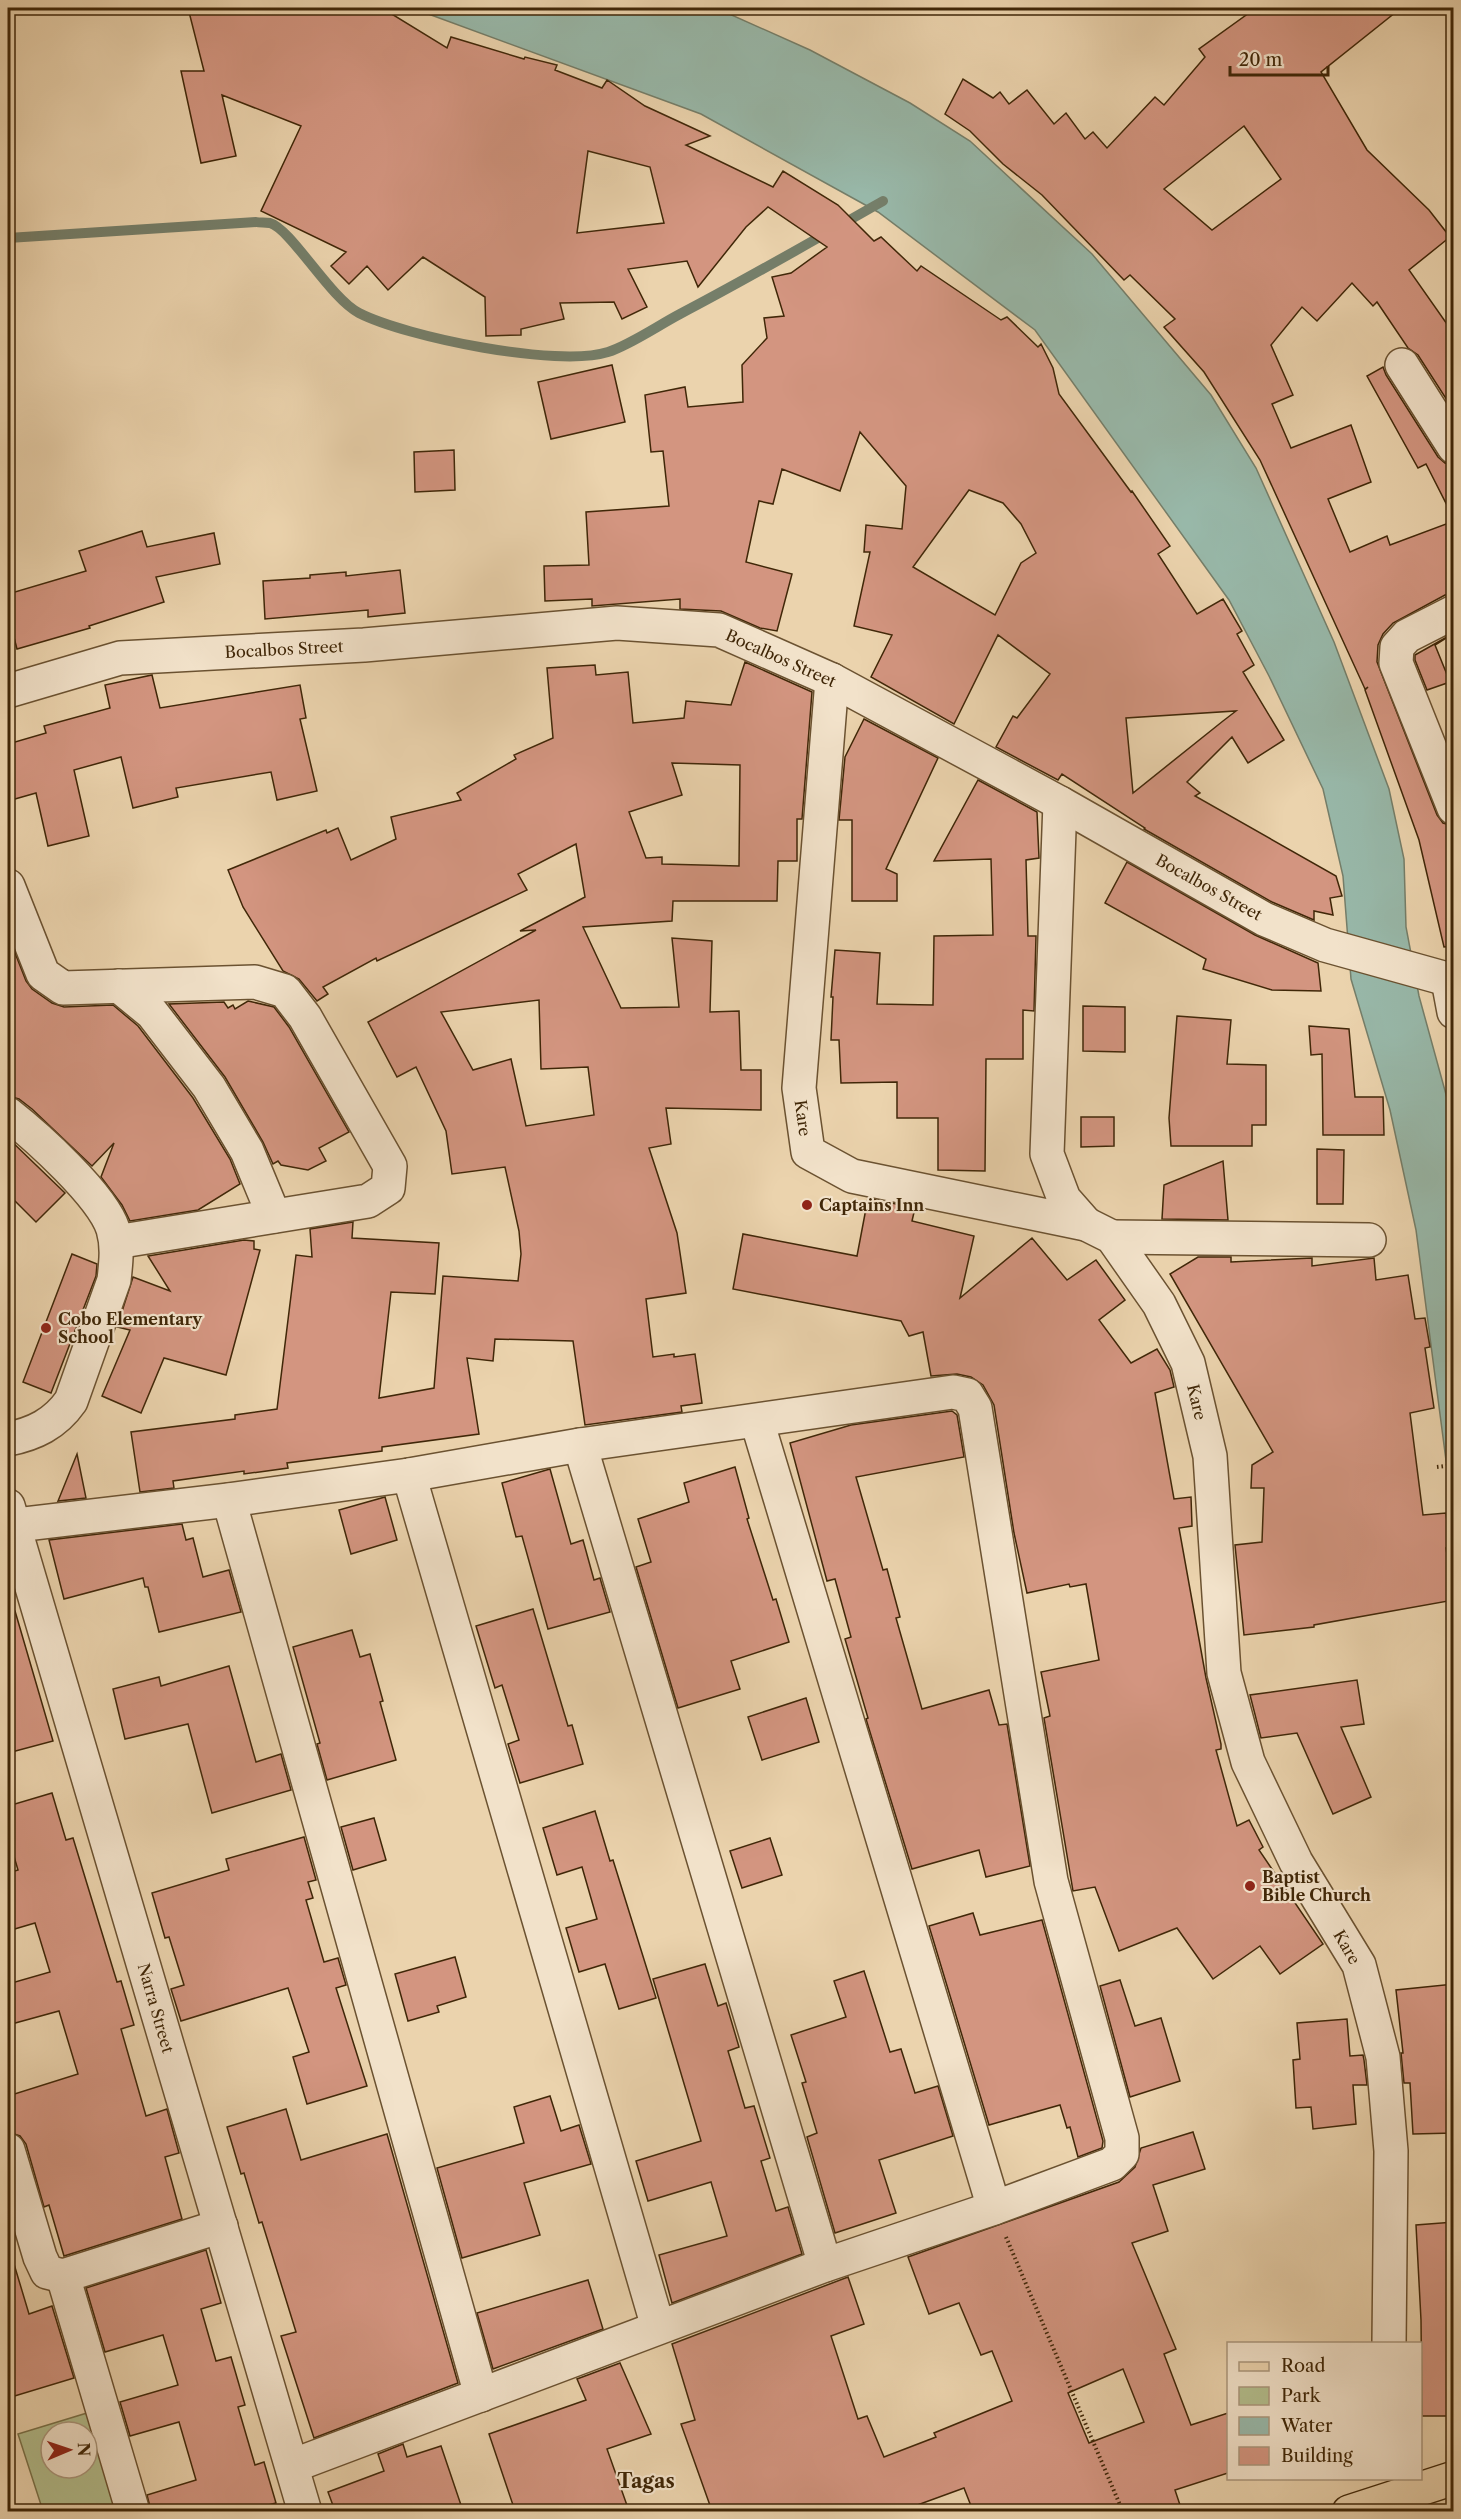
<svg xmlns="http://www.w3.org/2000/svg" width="1461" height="2519" viewBox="0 0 1461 2519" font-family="'Libre Caslon Text',serif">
  <rect width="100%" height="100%" fill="#ebd3ad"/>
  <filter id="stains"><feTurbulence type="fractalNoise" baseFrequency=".00333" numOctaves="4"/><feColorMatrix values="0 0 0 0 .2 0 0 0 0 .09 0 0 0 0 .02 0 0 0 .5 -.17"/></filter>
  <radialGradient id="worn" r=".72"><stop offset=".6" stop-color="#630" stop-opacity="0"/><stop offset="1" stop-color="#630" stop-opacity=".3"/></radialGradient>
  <path fill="#b3be8d" stroke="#7a724a" stroke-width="1.5" fill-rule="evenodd" d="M87,2413L118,2511H43L18,2434ZM51,2432H87V2468H51Z"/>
  <polygon fill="#98b8a9" stroke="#757e69" stroke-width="1.5" points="412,8 716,8 810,50 910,103 970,141 1092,254 1211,395 1256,468 1334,642 1389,789 1404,859 1406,927 1419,996 1447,1098 1453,1133 1453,1514 1416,1230 1390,1110 1351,979 1343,876 1323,789 1269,676 1229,600 1035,330 878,212 701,114"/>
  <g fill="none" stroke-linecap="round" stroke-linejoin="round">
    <path stroke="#757e69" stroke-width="10" d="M8,238L256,222C260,223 265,222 270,223C291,229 330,298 359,313C406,337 558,368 608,352C630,345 659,325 680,314C749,278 816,239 883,201"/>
  </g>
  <g fill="#d39580" stroke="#402708" stroke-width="1.5" fill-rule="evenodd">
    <path d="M188,8H382L447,48L451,37L524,59L525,57L557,65L555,70L602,88L607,80L645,106L710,136L686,145L773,187L783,171L838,205L874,241L881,237L917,271L921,266L1001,320L1007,317L1038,347L1041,344L1053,368L1059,394L1131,492L1132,491L1170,546L1158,554L1197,614L1223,599L1242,631L1237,634L1254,665L1243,672L1284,740L1248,763L1232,737L1187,782L1200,793L1195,796L1336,876L1342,896L1330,898L1333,915L1314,911V920L1272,902L1144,829L1145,828L1062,774L1058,780L996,747L1013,716L1017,718L1050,674L998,635L954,724L871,677L892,635L854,626L870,552H864L866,525L902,529L906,486L860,432L840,491L782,469L773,504L759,501L746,562L792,574L777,631L760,628L721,611L680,609V599L592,606V599L545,601L544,566L589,565L586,512L669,506L663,451L651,452L645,395L685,387L688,407L743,402L742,365L767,338L764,318L784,316L772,277L791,273L827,247L768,207L746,227L698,287L687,261L628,269L647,307L622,319L614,302L560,303L564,319L521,329V335L486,336L485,297L423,257L388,290L367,266L349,284L331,266L346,252L261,211L301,126L222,95L236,156L201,163L181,71H204ZM588,151L650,167L664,223L577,233ZM969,490L1003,503L1021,524L1036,553L1021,563L995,615L913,567ZM1236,711L1223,721L1133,793L1126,718Z"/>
    <path d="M1256,8H1401L1321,72L1367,150L1429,210L1450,237L1409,270L1454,334V411L1418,355L1408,348L1377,302L1373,306L1352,283L1317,321L1302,307L1271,345L1293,395L1272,404L1291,448L1351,425L1371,482L1328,499L1350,552L1387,536L1390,545L1454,521V594L1445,595L1393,623L1383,634L1378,645L1377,662L1437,815L1443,823L1454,826V946L1444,947L1419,840L1365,690L1368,687L1365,689L1260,460L1204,372L1164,327L1175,319L1130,275L1124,280L1042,195L1003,164L970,131L945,114L963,79L993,98L1000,92L1009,104L1027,90L1054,124L1066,113L1085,139L1093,132L1107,148L1155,97L1164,105L1205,57L1199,49ZM1244,126L1281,179L1212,230L1164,189Z"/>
    <polygon points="612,365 625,422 551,439 538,382"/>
    <polygon points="1383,367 1386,375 1438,457 1445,463 1454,466 1454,519 1426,464 1418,468 1367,376"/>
    <polygon points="454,450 455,490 415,492 414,452"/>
    <polygon points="142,531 147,547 214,533 220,564 156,577 164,602 89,626 90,628 17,649 8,614 8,594 86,571 79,551"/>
    <polygon points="400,570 405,613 368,617 368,610 265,619 263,581 310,578 310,575 346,572 346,576"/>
    <polygon points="1454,633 1435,645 1450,682 1427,690 1415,660 1415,655"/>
    <path d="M745,662L812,692L802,819H797V861H778L777,901H673L672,921L583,927L621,1008L679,1007L672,938L712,941L710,1012L739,1011L741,1070H761V1110L666,1108L671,1144L649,1148L677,1233L686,1293L646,1299L653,1357L674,1354V1357L695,1354L702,1403L681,1406L682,1412L585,1425L573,1341L495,1339L493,1361L467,1358L479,1434L382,1447V1451L287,1463L288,1468L244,1474V1471L173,1481L174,1488L140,1492L131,1432L235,1419V1415L277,1409L296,1255L312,1257L310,1229L353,1222L352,1238L439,1243L435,1294L391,1292L379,1398L434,1388L443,1276L518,1281L521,1254L519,1231L505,1167L452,1174L446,1131L416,1067L397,1077L368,1022L536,930L520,931L585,897L576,844L518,874L527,890L377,961L376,958L323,987L328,994L317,1001L299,979L283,971L243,907L228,870L326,830L327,833L338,828L351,860L396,839L391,817L461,800L457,793L516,759L514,755L553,738L547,668L595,665L596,675L628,672L633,723L684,718L686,701L731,705ZM672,763L740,765L739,866L662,864V857L646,858L629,812L682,795ZM539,1000L541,1069L588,1067L594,1115L526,1126L511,1059L473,1070L441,1012Z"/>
    <polygon points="152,675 160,708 300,685 306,718 300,719 317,791 277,800 271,772 176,788 178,797 133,808 121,757 74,770 89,836 48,846 36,793 8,801 8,744 46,733 44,726 110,708 105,685"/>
    <polygon points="864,719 938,758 886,869 897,874 897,901 852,901 852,820 839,820 845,757"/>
    <polygon points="978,780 1037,812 1039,858 1026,860 1028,936 1036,936 1034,1011 1023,1010 1023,1059 986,1059 985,1171 938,1170 938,1118 897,1118 897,1082 841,1083 839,1040 831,1040 833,997 831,997 835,950 880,953 877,1004 933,1005 934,936 993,935 991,859 934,861"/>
    <polygon points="1127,862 1255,935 1318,963 1321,991 1272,990 1203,969 1206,959 1105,903"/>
    <polygon points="8,935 26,981 32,989 52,1003 64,1007 113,1005 138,1026 193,1098 230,1159 240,1184 198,1210 130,1221 122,1205 101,1177 114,1143 92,1166 32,1109 19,1099 8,1096"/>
    <polygon points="248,1001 274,1007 289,1027 349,1132 319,1148 326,1161 308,1170 281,1165 278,1161 273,1164 263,1142 225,1077 169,1004 224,1002 228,1008 233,1005 235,1009"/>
    <polygon points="1083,1006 1125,1007 1125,1052 1083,1051"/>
    <polygon points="1177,1016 1231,1020 1227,1064 1266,1065 1266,1125 1252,1125 1252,1146 1171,1146 1169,1118"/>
    <polygon points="1309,1026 1349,1029 1355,1097 1383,1097 1384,1135 1323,1135 1322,1054 1311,1055"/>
    <polygon points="1081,1117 1114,1117 1114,1146 1081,1147"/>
    <polygon points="8,1138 65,1193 36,1222 8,1194"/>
    <polygon points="1317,1149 1344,1150 1343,1204 1317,1204"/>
    <polygon points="1223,1161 1228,1220 1162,1219 1164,1185"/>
    <polygon points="868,1198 915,1208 912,1221 974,1236 960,1298 1032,1238 1067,1280 1096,1260 1125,1300 1099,1320 1131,1363 1157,1349 1170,1370 1174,1387 1155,1393 1174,1499 1191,1497 1192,1526 1179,1528 1206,1678 1221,1744 1221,1749 1216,1750 1237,1826 1249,1820 1263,1847 1259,1850 1323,1944 1280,1974 1260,1946 1213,1979 1177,1928 1119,1951 1095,1887 1073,1891 1044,1718 1050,1716 1041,1672 1099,1660 1086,1584 1070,1587 1069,1584 1027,1593 1014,1533 994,1405 983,1385 971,1377 957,1374 931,1376 923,1332 909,1336 901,1321 733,1289 743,1234 857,1256"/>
    <polygon points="244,1240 254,1241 254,1249 260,1250 226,1375 164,1358 141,1413 102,1396 130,1330 117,1327 133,1277 170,1291 148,1256"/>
    <polygon points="72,1254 97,1264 96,1276 51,1393 23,1382"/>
    <polygon points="1198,1257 1231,1257 1231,1262 1312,1258 1312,1266 1374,1258 1376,1280 1408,1275 1415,1319 1425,1318 1430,1347 1425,1348 1434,1408 1410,1413 1423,1515 1446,1513 1450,1548 1446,1548 1454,1600 1314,1625 1314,1627 1244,1635 1235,1545 1262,1542 1264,1488 1251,1488 1252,1465 1273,1452 1170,1274"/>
    <polygon points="952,1411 957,1415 964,1457 856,1477 883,1570 887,1569 900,1617 896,1618 922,1709 989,1690 999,1725 1007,1724 1030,1866 986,1877 979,1850 912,1869 866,1719 868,1718 845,1639 851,1637 835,1579 827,1581 790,1443 851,1425"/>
    <polygon points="77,1454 86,1498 58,1501"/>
    <polygon points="735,1467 749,1518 747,1519 773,1600 776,1599 789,1642 731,1661 740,1689 678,1708 636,1567 651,1562 638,1519 689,1502 684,1483"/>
    <polygon points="550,1469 571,1544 583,1540 594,1580 600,1578 610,1612 548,1629 522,1536 516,1537 502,1483"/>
    <polygon points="385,1497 397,1540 351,1554 339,1510"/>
    <polygon points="182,1524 186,1540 193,1538 203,1577 229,1570 241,1612 159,1632 148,1587 145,1587 143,1578 64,1599 49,1540"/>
    <polygon points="533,1609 568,1726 572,1725 583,1764 520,1783 508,1744 519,1740 502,1685 495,1688 476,1626"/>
    <polygon points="15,1611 53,1741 8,1753 8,1612"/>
    <polygon points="352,1630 360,1657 370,1654 383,1701 380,1702 396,1760 327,1780 317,1744 320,1743 293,1647"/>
    <polygon points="229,1666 256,1762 281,1754 291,1790 212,1813 188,1724 125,1739 113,1689 159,1677 161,1686"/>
    <polygon points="1357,1680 1364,1724 1341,1727 1371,1797 1333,1814 1297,1733 1261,1738 1250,1695"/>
    <polygon points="806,1698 819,1742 762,1760 748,1717"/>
    <polygon points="52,1793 66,1840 73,1838 117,1982 121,1981 134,2025 121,2029 146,2116 167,2109 179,2153 165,2157 182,2219 64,2256 49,2205 44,2207 26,2144 20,2136 8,2132 8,2096 78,2074 59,2011 8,2025 8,1984 50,1972 35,1923 8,1931 8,1873 18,1870 8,1836 8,1806"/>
    <polygon points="595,1811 610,1861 613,1860 656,1998 619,2009 605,1964 579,1972 566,1928 597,1919 582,1867 557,1875 543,1828"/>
    <polygon points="374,1818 386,1860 353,1870 341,1827"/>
    <polygon points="304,1837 316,1880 308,1882 313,1898 306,1900 324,1962 338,1958 346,1985 336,1988 367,2086 307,2104 293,2057 309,2052 288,1988 181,2021 171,1989 184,1985 169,1937 165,1938 152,1893 229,1870 226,1859"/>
    <polygon points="770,1838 782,1875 742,1888 730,1851"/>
    <polygon points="973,1913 980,1935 1042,1920 1103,2141 1102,2148 1078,2157 1070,2127 1067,2128 1060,2105 989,2125 929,1926"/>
    <polygon points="455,1957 466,1997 437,2006 439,2012 408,2021 395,1974"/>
    <polygon points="705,1964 718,2006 726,2003 739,2047 728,2051 745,2108 754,2106 770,2158 761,2161 776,2211 788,2207 802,2254 672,2303 659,2255 727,2236 711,2182 648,2201 636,2161 701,2141 653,1979"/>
    <polygon points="864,1971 890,2052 901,2049 915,2093 938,2086 953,2136 879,2160 896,2213 835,2233 807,2137 817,2133 802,2083 806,2082 791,2035 846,2017 834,1981"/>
    <polygon points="1120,1980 1135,2026 1161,2018 1180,2081 1130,2097 1100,1986"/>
    <polygon points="1454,1984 1454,2133 1413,2134 1410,2083 1404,2083 1401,2053 1403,2053 1396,1990"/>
    <polygon points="1347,2019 1350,2056 1363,2055 1364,2060 1367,2085 1353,2085 1356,2124 1313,2129 1311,2107 1296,2108 1293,2060 1300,2059 1297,2023"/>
    <polygon points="550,2096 561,2131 579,2125 591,2164 524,2183 540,2235 462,2258 437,2168 524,2143 514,2107"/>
    <polygon points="286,2109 301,2160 387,2134 458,2383 314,2438 281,2336 296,2332 262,2222 259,2223 244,2173 241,2174 227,2127"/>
    <path d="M1193,2132L1205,2169L1153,2185L1168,2231L1132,2243L1176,2349L1164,2354L1191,2425L1228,2413V2473L1175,2490L1182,2511H973L964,2488L901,2511H712L681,2424L695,2420L672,2344L848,2277L864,2324L831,2336L858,2419L867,2416L884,2457L936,2437L934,2433L1012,2401L992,2351L981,2355L959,2303L929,2314L908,2257L1119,2182L1135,2167L1141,2148ZM1123,2369L1144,2422L1089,2443L1068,2393Z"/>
    <polygon points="1454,2222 1454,2416 1422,2416 1421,2320 1416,2225"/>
    <polygon points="206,2250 221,2303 201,2309 216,2361 231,2357 245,2405 238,2407 255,2465 264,2462 276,2503 246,2511 151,2511 147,2495 196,2480 179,2422 130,2436 120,2402 178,2385 163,2335 105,2352 86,2288"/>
    <polygon points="14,2264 29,2314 52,2306 74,2378 8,2398 8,2265"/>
    <polygon points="588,2280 603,2329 493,2369 477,2313"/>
    <polygon points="620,2363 651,2434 607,2449 629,2511 515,2511 489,2434 586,2400 577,2379"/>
    <polygon points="403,2444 407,2457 441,2446 463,2511 335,2511 328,2492 384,2471 378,2454"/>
  </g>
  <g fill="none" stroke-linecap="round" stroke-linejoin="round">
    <g stroke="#6b5231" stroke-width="36">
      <g id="minor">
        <polyline points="1402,365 1454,447"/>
        <polyline points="1454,612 1407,636 1397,647 1396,663 1454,808"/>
        <polyline points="832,680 799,1088 808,1152 852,1176 1086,1224 1112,1237 1159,1304 1188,1363 1210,1456 1224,1673 1248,1762 1296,1862 1359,1965 1383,2057 1391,2151 1389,2344"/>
        <polyline points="8,691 120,658 364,645 617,623 719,630 832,680 1060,803 1264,919 1325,945 1454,981"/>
        <polyline points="1060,803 1047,1154 1064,1199 1086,1224"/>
        <polyline points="8,886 43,974 63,988 255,982 285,991 305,1017 390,1166 388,1188 368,1201 116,1242"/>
        <polyline points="1448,980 1454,1012"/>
        <polyline points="119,986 152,1013 209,1087 247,1151 274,1216"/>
        <path d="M8,1114C36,1136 102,1195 113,1229C118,1246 116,1262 114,1280L71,1401C55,1424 34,1434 8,1439"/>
        <polyline points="1112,1237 1369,1240"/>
        <polyline points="757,1421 994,2208"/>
        <polyline points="580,1445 825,2265"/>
        <polyline points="409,1475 658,2327"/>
        <polyline points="229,1500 481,2395"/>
        <polyline points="8,1506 305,2512"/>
        <polyline points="8,1526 229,1500 409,1475 580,1445 953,1392 967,1395 975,1408 1051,1881 1122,2138 1122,2154 1112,2164 994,2208 825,2265 292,2466"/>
        <polyline points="8,2150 40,2257 47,2272 63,2276 221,2226"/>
        <polyline points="63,2276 133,2512"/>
      </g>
    </g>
    <g stroke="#402708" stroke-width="36">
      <polyline id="major" points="1349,2512 1454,2478"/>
    </g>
    <g stroke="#402708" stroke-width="4" stroke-dasharray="1.5 3" stroke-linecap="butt">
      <polyline points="1437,1467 1454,1465"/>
      <polyline points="1006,2237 1123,2512"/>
    </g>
    <use href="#minor" stroke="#f2e2ca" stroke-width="33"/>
    <use href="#major" stroke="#ebd3ad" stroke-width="33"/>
  </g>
  <g fill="#8f2418" stroke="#f2e2ca" stroke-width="2">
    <circle cx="807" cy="1205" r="6"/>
    <circle cx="46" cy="1328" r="6"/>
    <circle cx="1250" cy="1886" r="6"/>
  </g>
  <g text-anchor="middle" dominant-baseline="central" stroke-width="4.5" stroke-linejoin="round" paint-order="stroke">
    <g font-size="16" fill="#402708" stroke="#f2e2ca">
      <text transform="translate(284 649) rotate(-3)">Bocalbos Street</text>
      <text transform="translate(781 658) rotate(24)">Bocalbos Street</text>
      <text transform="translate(1209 887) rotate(29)">Bocalbos Street</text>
      <text transform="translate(803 1118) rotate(82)">Kare</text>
      <text transform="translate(1197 1402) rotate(77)">Kare</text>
      <text transform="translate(1347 1947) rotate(60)">Kare</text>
      <text transform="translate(156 2008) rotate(74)">Narra Street</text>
    </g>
    <g font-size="16" font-weight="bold" fill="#402708" stroke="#f2e2ca" text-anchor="start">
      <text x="819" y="1205">Captains Inn</text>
      <text x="58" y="1319">Cobo Elementary<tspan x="58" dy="18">School</tspan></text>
      <text x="1262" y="1877">Baptist<tspan x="1262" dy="18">Bible Church</tspan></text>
    </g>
    <g font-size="20" font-weight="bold" fill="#402708" stroke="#f2e2ca">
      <text x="646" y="2481">Tagas</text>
    </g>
  </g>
  <rect width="1461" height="2519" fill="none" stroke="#ebd3ad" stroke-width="30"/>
  <rect x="9" y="9" width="1443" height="2501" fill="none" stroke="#402708" stroke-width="3"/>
  <rect x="15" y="15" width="1431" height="2489" fill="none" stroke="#402708" stroke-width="1.5"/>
  <rect x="1227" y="2342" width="195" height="138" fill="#f2e2ca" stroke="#ab977c" stroke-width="1.5"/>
  <rect x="1239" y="2362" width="30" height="9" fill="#ebd3ad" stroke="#ab977c" stroke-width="1.5"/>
  <text x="1281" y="2372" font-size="18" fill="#402708">Road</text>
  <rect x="1239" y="2387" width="30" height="18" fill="#b3be8d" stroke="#ab977c" stroke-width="1.5"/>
  <text x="1281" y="2402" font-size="18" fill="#402708">Park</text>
  <rect x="1239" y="2417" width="30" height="18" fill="#98b8a9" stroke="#ab977c" stroke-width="1.5"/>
  <text x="1281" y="2432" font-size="18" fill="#402708">Water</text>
  <rect x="1239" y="2447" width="30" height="18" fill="#d39580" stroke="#ab977c" stroke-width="1.5"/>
  <text x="1281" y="2462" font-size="18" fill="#402708">Building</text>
  <g transform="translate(69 2450) rotate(88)"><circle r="28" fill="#f2e2ca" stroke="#ab977c" stroke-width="1.5"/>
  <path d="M0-4.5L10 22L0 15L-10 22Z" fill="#8f2418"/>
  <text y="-9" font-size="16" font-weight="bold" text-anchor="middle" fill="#402708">N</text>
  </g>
  <path d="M1230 66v9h98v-9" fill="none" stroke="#402708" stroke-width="3"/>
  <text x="1239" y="66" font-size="18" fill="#402708" stroke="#f2e2ca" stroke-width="4.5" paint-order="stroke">20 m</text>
  <rect width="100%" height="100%" filter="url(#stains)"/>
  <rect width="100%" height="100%" fill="url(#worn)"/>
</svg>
